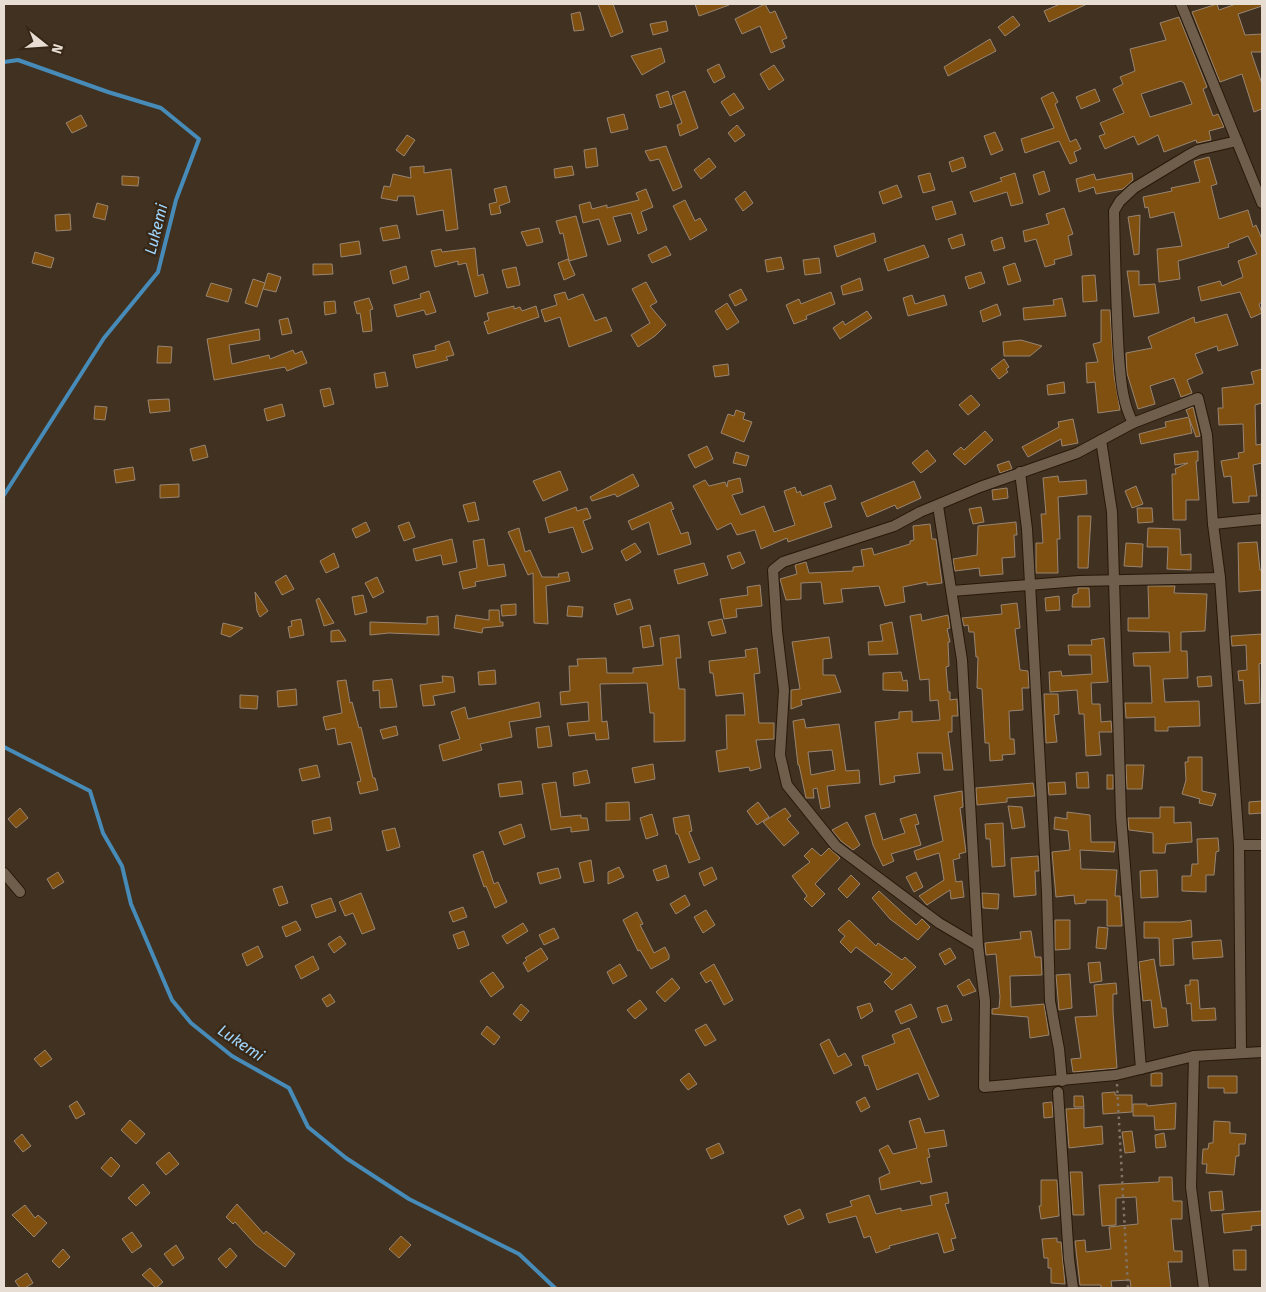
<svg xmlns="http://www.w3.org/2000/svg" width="1266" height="1292" viewBox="0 0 1266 1292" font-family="'Fira Sans',sans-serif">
  <rect width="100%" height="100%" fill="#413120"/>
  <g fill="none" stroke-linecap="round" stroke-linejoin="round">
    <g stroke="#478bb8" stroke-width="4">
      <polyline points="4,62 18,60 108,92 161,108 199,139 176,200 158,272 104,338 4,495"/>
      <polyline points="4,747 90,791 103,833 122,866 131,904 172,1000 191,1023 232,1056 289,1088 308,1127 346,1158 409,1199 519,1254 555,1288"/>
    </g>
  </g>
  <g fill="#805011" stroke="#988572" fill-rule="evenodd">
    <polygon points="598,4 613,4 623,32 611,37"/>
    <polygon points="695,4 729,4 729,5 699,16"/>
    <polygon points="765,4 770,13 775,11 787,38 782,40 785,47 771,53 760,26 742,34 735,19"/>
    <polygon points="1060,4 1087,4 1049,22 1044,11"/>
    <polygon points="1217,4 1219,10 1236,4 1262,4 1262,6 1238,14 1245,35 1262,34 1262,52 1251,52 1262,84 1262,109 1254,112 1242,74 1220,82 1192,12"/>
    <polygon points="580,12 584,30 574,31 571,14"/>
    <polygon points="1013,16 1020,25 1005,36 998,27"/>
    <path d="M1179,17L1207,87L1203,89L1213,116L1218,114L1224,127L1209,131L1211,140L1197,143L1196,140L1164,152L1158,135L1138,145L1134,136L1105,149L1099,136L1105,134L1100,123L1124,113L1113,89L1123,84L1120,77L1135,71L1130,49L1166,40L1160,23ZM1181,81L1184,83L1192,104L1150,117L1141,94Z"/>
    <polygon points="666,21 668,31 653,35 650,24"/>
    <polygon points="990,39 996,51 948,76 944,67"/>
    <polygon points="661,48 665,62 642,75 631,56"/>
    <polygon points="719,64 725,77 714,83 707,70"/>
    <polygon points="774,65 784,80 769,90 760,74"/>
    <polygon points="1095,89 1100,101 1081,109 1076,97"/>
    <polygon points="668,91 672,104 660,108 656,95"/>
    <polygon points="685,91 698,128 680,136 677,125 682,123 672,96"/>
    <polygon points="1053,92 1058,102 1055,104 1070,142 1076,139 1081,149 1074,152 1077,161 1070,164 1059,141 1025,153 1021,139 1054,128 1041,98"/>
    <polygon points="734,93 744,108 730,116 721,102"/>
    <polygon points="624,114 628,129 611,133 607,118"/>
    <polygon points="81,115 87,126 72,133 66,123"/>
    <polygon points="737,125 745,135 735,142 728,133"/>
    <polygon points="995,132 1003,150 991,155 984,136"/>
    <polygon points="407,135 415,140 404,156 396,150"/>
    <polygon points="666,146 682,187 673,191 659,159 650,161 645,151"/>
    <polygon points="596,148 598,166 586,168 584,150"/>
    <polygon points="963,157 966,167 952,172 949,162"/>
    <polygon points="1209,157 1217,184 1211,186 1219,219 1248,210 1253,227 1256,225 1262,239 1262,302 1259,304 1262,313 1251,318 1240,292 1201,301 1198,287 1220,281 1222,286 1243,277 1238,261 1257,254 1248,236 1228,244 1229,247 1178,261 1180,279 1159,282 1157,249 1182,246 1174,212 1150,218 1148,207 1145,208 1143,197 1172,191 1171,188 1200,182 1194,161"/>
    <polygon points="709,158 716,167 701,179 694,170"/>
    <polygon points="424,166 424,173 451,169 458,229 446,231 443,210 417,215 414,196 398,196 397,201 381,198 384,186 390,187 393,174 411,178 410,167"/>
    <polygon points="572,166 574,175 555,178 554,169"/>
    <polygon points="1044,171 1050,191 1039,195 1033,175"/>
    <polygon points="930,173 935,190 923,193 918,176"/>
    <polygon points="1015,173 1023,203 1011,206 1007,192 974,202 970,192 1002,181 1000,178"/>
    <polygon points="1132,173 1133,180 1123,189 1096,194 1094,187 1079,192 1076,179 1094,174 1096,180"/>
    <polygon points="122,176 139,177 138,186 122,185"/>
    <polygon points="897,185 902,197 883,204 879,192"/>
    <polygon points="506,186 510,202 499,206 501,213 491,215 489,204 497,202 494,189"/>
    <polygon points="646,189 653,207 641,212 647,230 638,234 631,213 613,217 621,241 608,245 599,219 583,223 579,205 590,202 592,209 607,205 607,208 639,200 636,193"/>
    <polygon points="745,191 753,203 743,211 735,199"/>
    <polygon points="685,200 695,221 700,218 707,230 690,240 673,206"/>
    <polygon points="952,201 956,214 936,220 932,207"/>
    <polygon points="97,203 108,206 105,220 93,217"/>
    <polygon points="1064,208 1073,234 1068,236 1072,255 1054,260 1055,264 1045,267 1036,239 1025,242 1023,231 1049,224 1046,214"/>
    <polygon points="70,214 71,230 56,231 55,215"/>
    <polygon points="1140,215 1139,254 1134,255 1128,217"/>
    <polygon points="576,216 587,256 569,261 563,233 560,234 556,221"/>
    <polygon points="397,225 400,238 383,241 380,228"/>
    <polygon points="539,228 543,242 527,246 521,232"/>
    <polygon points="874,233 876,242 837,257 834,246"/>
    <polygon points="962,234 965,245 952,249 948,239"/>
    <polygon points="1002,237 1005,248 994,251 991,241"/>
    <polygon points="359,241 361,254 341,257 340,244"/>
    <polygon points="924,245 929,257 888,271 884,259"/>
    <polygon points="666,246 671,255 652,263 648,255"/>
    <polygon points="475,248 478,276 483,274 488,293 475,297 466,263 458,265 458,261 435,267 431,251 441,249 442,252"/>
    <polygon points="35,252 54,258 51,268 32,263"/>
    <polygon points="781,257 784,269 767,272 765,260"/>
    <polygon points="819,258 821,273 805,275 803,260"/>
    <polygon points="568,259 575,275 564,280 558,263"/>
    <polygon points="1015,263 1021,281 1008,285 1003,267"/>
    <polygon points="313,264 332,264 333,274 313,275"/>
    <polygon points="406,266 409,279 393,284 390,271"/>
    <polygon points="516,267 520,285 507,288 502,270"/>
    <polygon points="1127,271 1139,271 1139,285 1155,284 1159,313 1134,317"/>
    <polygon points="981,272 985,283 969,289 965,277"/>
    <polygon points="268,273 281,277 276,292 263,289"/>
    <polygon points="1095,275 1097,301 1083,302 1082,276"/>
    <polygon points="860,278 863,290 843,295 841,286"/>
    <polygon points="253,279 265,283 257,307 245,303"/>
    <polygon points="646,282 657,302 650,306 666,325 655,336 638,347 631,335 650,323 632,289"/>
    <polygon points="211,283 232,289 228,302 206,296"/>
    <polygon points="741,289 747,300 735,306 729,295"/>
    <polygon points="429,291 436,312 426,315 424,310 397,317 394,305 421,298 420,294"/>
    <polygon points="565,292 568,300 583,294 595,321 606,317 612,331 569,347 560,317 545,322 541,310 557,305 554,295"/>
    <polygon points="831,292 835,304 806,316 807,319 794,324 786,305 799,299 801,304"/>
    <polygon points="912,295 915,304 944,295 947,305 908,316 903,298"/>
    <polygon points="369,298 373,309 370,310 372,331 363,332 360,313 357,314 354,302"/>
    <polygon points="1062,298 1066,316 1024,320 1023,308 1054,305 1053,300"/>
    <polygon points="335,301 336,313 325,315 324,302"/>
    <polygon points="727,303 739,322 727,330 715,311"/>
    <polygon points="997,304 1001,315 983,322 980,311"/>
    <polygon points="514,306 514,309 520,307 522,311 536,306 539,317 488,334 484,322 489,320 487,313"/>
    <polygon points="1101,310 1110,310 1114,375 1120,410 1098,413 1095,382 1087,383 1086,363 1098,362 1093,344 1101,342"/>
    <polygon points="867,311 872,318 840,339 833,328 843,321 845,325"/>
    <polygon points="1227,314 1238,345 1218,351 1217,346 1195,354 1203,373 1187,380 1192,393 1181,397 1174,378 1150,386 1155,404 1138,409 1127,373 1126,353 1152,348 1148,337 1194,317 1195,323"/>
    <polygon points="288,318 292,333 282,335 279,320"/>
    <polygon points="259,329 260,340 229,345 232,364 269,355 270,359 293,350 295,354 302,351 307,363 287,371 285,367 214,380 207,339"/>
    <polygon points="1021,340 1042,346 1030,356 1004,356 1003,342"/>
    <polygon points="449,341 454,355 446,357 448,360 416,368 413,355 436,350 435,346"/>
    <polygon points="158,346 172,347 171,363 157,363"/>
    <polygon points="1004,359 1009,367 1006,369 1008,372 999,379 991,369"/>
    <polygon points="728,364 729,375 715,377 713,366"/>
    <polygon points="1262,369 1262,403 1255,405 1256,445 1262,444 1262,463 1253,465 1257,496 1249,496 1249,502 1233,503 1231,476 1224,477 1221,461 1239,458 1238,453 1244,452 1243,424 1219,425 1218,408 1223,408 1222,388 1254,384 1251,372"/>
    <polygon points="385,372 388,386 376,388 374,374"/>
    <polygon points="1064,382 1065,393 1048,395 1047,385"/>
    <polygon points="330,388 334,404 324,407 320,390"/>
    <polygon points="971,395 980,405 968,415 959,405"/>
    <polygon points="169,399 170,411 150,413 148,400"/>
    <polygon points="282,404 285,416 267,421 264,409"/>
    <polygon points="95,406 107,407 105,420 94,419"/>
    <polygon points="1193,407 1200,436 1196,437 1189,418 1192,433 1141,444 1139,434 1166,427 1165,422 1189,417 1186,410"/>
    <polygon points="736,410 745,413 743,419 752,422 744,442 721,433 728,414 734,416"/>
    <polygon points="1073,419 1078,443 1062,446 1061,439 1028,457 1022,447 1059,427 1058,422"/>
    <polygon points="985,431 993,440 965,465 953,454 961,447 964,450"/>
    <polygon points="205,445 208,457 193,461 190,449"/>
    <polygon points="707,446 713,459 695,468 688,455"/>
    <polygon points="927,450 936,461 921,473 912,463"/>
    <polygon points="1198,451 1198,461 1196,461 1199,500 1186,500 1186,520 1173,520 1172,474 1176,474 1175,469 1188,463 1175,465 1174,454"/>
    <polygon points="736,452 749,456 746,466 733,463"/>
    <polygon points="1009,461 1012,469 1000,473 997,465"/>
    <polygon points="133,467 135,480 116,483 114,470"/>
    <polygon points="560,471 568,490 543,501 533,481"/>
    <polygon points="633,474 639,486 617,497 615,494 592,501 590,497"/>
    <polygon points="1058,476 1059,482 1086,480 1087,494 1058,497 1060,539 1057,539 1058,573 1036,573 1036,543 1043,543 1041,514 1046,514 1043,478"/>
    <polygon points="740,478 743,492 732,495 741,515 764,506 774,532 795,525 784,491 795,487 797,493 800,491 802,496 831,485 836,499 824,503 832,527 788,542 787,538 761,549 755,530 737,535 731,523 717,530 693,486 705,480 709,486 725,482 727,487 728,481"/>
    <polygon points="914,481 921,498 897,509 895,505 867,517 861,503"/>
    <polygon points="179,484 179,497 160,498 160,485"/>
    <polygon points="1136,486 1143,504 1132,508 1125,491"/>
    <polygon points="1007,488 1008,498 993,500 992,490"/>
    <polygon points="475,502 479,520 468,522 463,505"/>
    <polygon points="671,502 674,509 671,510 681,534 688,532 691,544 658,555 649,522 632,530 628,521"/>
    <polygon points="576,507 577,511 587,508 591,518 583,521 593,549 582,553 573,527 549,533 545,518"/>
    <polygon points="981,507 984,522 973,524 969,509"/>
    <polygon points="1137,508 1152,508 1153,522 1138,523"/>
    <polygon points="1078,516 1091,516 1088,568 1078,568"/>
    <polygon points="366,522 370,531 356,538 352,529"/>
    <polygon points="409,522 415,537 404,541 398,526"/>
    <polygon points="1016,522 1017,535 1014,535 1015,557 1002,558 1003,574 980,576 979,568 955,571 953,559 977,555 978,526"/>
    <polygon points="930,524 932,539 936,539 942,583 927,585 927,582 903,587 905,602 885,606 879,586 841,589 843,602 824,604 821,582 801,583 801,599 786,600 780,579 797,574 795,565 806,562 809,573 853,571 853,567 864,566 861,550 872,548 874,555 910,544 910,541 914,540 913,526"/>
    <polygon points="519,528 525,552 530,550 542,577 559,577 558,574 568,572 570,581 546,586 548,624 534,623 533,573 528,575 508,532"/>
    <polygon points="1148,528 1180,529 1181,555 1191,554 1191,570 1167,569 1168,547 1147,547"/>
    <polygon points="452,539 457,562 443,565 441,555 416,561 413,549"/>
    <polygon points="484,539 488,566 504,564 506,576 475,582 476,586 463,589 459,572 477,568 473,541"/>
    <polygon points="1257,542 1260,570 1262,570 1262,590 1239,592 1238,543"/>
    <polygon points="635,543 641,552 626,561 621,551"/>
    <polygon points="1126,543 1143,544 1142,567 1124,566"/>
    <polygon points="740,552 745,563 732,569 727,556"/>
    <polygon points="334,553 339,567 326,573 320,561"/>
    <polygon points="704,563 708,575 678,584 674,570"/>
    <polygon points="286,575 294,589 282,595 275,582"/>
    <polygon points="377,577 384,592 373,598 365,583"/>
    <polygon points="760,585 762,606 736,609 737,617 724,619 720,599 748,595 747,587"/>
    <polygon points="1148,586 1175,586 1174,593 1207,594 1205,631 1181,632 1181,651 1187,651 1188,678 1163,679 1165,702 1199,701 1200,726 1168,727 1168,731 1155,731 1155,717 1126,718 1125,703 1152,703 1150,666 1134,666 1133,653 1170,652 1169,632 1128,631 1128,618 1149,618"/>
    <polygon points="1078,588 1089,588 1090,607 1072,607 1073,595 1078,593"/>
    <polygon points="255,592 268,611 260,617 257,611"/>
    <polygon points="363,595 367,612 355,615 352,597"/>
    <polygon points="1059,596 1060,610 1046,611 1045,598"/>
    <polygon points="319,598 334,623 324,626 316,600"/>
    <polygon points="630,599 633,609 617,615 614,604"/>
    <polygon points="1017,603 1020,628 1015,629 1020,670 1028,671 1029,688 1022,688 1023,710 1009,711 1010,739 1014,739 1015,754 1002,755 1003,760 990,761 989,743 985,743 982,689 977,688 978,657 976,657 974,632 969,632 968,625 964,626 962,618 1002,614 1001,605"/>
    <polygon points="516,604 516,615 502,616 501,605"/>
    <polygon points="568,606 583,607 582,617 567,616"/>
    <polygon points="489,610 499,610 500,622 503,622 503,626 483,628 482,633 454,628 456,615 489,620"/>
    <polygon points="921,614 922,621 948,615 950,628 947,629 950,642 948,642 949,666 946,667 948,692 950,692 950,700 957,699 958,716 952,716 952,732 948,732 953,770 944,770 942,753 917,753 920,773 894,776 895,782 880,785 875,722 899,719 899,712 912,711 912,722 940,720 938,700 930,701 929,679 920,680 910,616"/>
    <polygon points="438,616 439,635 389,633 370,635 370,622 427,624 427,617"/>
    <polygon points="301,619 304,635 290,638 288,627 292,626 291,621"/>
    <polygon points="722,619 726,633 712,636 708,622"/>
    <polygon points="892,622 898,654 869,655 868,642 883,641 880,625"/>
    <polygon points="223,623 243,628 230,637 221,634"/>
    <polygon points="650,625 654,646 643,648 640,627"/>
    <polygon points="339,630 346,641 331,642 331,631"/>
    <polygon points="1262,634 1262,663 1259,664 1260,703 1245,704 1243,680 1239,681 1238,671 1247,670 1246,645 1232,646 1231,636"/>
    <polygon points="679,635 681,658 676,658 679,689 685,689 685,741 654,742 654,713 650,713 647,683 600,684 602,722 607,721 609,739 596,740 595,733 569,736 567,723 589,721 588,702 561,705 560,692 570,691 569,666 578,666 577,659 606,658 607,673 633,673 633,668 663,665 660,638"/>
    <polygon points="829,637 832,658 823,659 823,675 835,675 841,692 801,700 802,705 791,709 791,690 800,689 792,642"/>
    <polygon points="1104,638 1108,682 1091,683 1092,704 1100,704 1101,722 1111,721 1112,732 1099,732 1101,755 1086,756 1084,714 1079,714 1077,690 1050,692 1049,672 1061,671 1062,676 1092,674 1091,655 1069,655 1068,645 1092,645 1091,640"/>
    <polygon points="757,648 760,673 754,674 759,723 774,723 774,739 756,740 761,768 750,771 749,767 719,772 716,751 727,749 726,715 745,715 743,693 716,696 713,673 710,673 709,661 746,657 745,650"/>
    <polygon points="495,670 496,684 479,685 478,672"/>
    <polygon points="901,672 903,681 907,680 908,691 883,690 883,673"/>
    <polygon points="442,676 453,677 455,692 433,696 435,705 423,706 420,685 443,682"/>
    <polygon points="1211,676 1212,686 1198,687 1197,677"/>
    <polygon points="392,679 397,707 380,708 379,690 373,691 373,681"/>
    <polygon points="346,680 350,703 352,702 359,728 361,727 373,778 375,778 378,790 360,794 357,782 361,781 351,742 338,745 335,728 326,730 323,717 342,713 337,681"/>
    <polygon points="296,689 297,705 278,707 277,691"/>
    <polygon points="1044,694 1058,694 1059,714 1054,715 1057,742 1046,743"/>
    <polygon points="240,695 258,696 257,709 240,708"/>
    <polygon points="539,702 541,717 509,722 512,737 480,744 482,750 443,761 439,745 460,739 451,712 465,707 468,719"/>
    <path d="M804,719L806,728L839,724L846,771L859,770L860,783L827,786L830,807L821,809L817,788L813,789L814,798H806L799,765H798L793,721ZM832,750L835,770L811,775L808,752Z"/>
    <polygon points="396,726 398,735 383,739 380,730"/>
    <polygon points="549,726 552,746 538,748 536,728"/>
    <polygon points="1188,757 1202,757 1202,791 1216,794 1212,806 1199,803 1200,799 1182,794 1186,780 1185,762 1188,762"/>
    <polygon points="653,764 655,779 635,783 632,768"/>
    <polygon points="317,765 320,777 302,781 299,769"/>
    <polygon points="1126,765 1144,765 1142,789 1127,789"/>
    <polygon points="587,770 590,783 574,786 573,773"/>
    <polygon points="1088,772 1089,788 1077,788 1076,773"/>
    <rect x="1107" y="775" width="6" height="14"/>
    <polygon points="521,781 523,794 500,797 498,784"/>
    <polygon points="556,782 561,817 581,815 581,818 587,818 589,830 571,832 571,827 551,830 542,784"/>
    <polygon points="1065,782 1066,794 1049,795 1048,783"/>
    <polygon points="1033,783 1035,796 1007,798 1007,802 977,805 976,788"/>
    <polygon points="962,791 963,807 960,808 966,852 959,854 960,858 953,860 956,882 962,881 964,897 951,899 950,890 927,905 919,896 944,880 941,862 939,853 917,860 914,851 943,841 934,796"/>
    <polygon points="1262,801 1262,813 1249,814 1249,802"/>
    <polygon points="629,802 630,820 606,821 606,803"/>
    <polygon points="758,802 769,817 757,825 747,811"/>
    <polygon points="1008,806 1022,807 1025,827 1012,829"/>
    <polygon points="1160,807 1174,807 1174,823 1191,822 1192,842 1166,844 1165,853 1153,853 1153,833 1129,830 1128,818 1160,818"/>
    <polygon points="20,808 28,818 16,828 8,819"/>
    <polygon points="785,808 791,816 787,819 799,833 784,846 763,822"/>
    <polygon points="1067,812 1090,815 1091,842 1115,842 1114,852 1080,850 1081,869 1117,870 1115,896 1120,896 1122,926 1107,926 1107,900 1086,900 1086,903 1075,904 1074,895 1056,897 1052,852 1070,850 1068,831 1054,829 1055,817 1067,819"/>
    <polygon points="875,813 883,840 905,833 900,819 916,814 919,824 915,825 921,845 891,854 894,861 883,866 873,845 865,816"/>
    <polygon points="652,814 658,835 646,839 640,818"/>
    <polygon points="689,815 692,831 689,832 700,859 689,863 678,834 676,834 673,818"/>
    <polygon points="330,817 332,830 314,834 312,821"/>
    <polygon points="847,822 860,845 853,850 841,841 832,830"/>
    <polygon points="1003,823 1005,866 992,867 990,839 986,839 985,824"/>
    <polygon points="521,824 525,837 504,845 499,832"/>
    <polygon points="395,828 400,847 387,851 382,831"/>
    <polygon points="1218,838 1219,851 1216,852 1214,875 1206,875 1206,892 1182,891 1182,876 1191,876 1192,864 1198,864 1197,839"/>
    <polygon points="812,848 821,856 829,848 840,858 815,884 825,894 812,907 804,899 807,896 792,876 810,862 804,856"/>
    <polygon points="483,851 494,884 498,882 507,902 495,908 486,886 484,887 473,855"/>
    <polygon points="1038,856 1039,871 1035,871 1036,895 1014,897 1011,858"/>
    <polygon points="591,860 594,881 584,883 579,863"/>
    <polygon points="666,865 669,877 657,881 653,870"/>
    <polygon points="619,867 624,877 608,884 608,872"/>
    <polygon points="712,867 717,879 704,886 699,873"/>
    <polygon points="558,868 561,878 540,884 537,873"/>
    <polygon points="1157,870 1158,897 1141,898 1140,871"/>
    <polygon points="58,872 64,882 53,889 47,879"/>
    <polygon points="916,872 923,887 914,892 906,877"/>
    <polygon points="851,875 860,884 847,898 838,889"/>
    <polygon points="282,886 288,903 279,906 273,889"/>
    <polygon points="879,891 916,925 922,919 930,927 918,940 890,919 872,898"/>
    <polygon points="361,893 375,929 362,934 353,913 345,916 339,902"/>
    <polygon points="982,893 999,894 998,909 983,908"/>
    <polygon points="685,895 690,905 676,914 670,904"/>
    <polygon points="331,898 336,911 316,918 311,905"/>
    <polygon points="463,907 467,917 453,922 449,912"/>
    <polygon points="706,910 715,925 703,933 694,917"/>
    <polygon points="637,912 643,924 640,925 654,953 665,947 669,955 669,959 651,969 640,950 638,951 623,920"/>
    <polygon points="849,920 876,946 878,943 902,960 905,957 916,967 892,990 884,982 892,974 856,947 851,953 840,942 845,936 838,930"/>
    <polygon points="1055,920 1070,920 1070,949 1055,950"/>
    <polygon points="1191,920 1192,937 1173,939 1174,965 1160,966 1159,938 1144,938 1144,922 1181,922"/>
    <polygon points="296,921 301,930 286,937 282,927"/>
    <polygon points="523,923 528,931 507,944 502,936"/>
    <polygon points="1098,927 1108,928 1106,949 1096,948"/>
    <polygon points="554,928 559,938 544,945 539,935"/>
    <polygon points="464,931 469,945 458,949 453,935"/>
    <polygon points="1031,931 1035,957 1041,957 1042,975 1010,976 1011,1007 1044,1004 1049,1035 1030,1038 1028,1017 992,1014 992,1009 999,1008 1000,997 996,954 986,955 985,943 1021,939 1020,932"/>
    <polygon points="340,936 346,944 334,953 328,944"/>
    <polygon points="1221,940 1223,957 1193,959 1192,942"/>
    <polygon points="258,946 263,957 247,966 242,954"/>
    <polygon points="541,948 548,959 528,972 523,963 527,960 525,958"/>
    <polygon points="950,948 956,958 945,965 939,954"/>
    <polygon points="313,956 319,969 301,979 295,966"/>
    <polygon points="1154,959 1162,1008 1166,1008 1168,1026 1154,1028 1151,1000 1143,1001 1139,962"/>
    <polygon points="1100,962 1102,981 1090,983 1088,963"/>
    <polygon points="620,964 627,976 613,984 607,972"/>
    <polygon points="714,964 733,1000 724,1005 711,980 706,983 700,973"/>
    <polygon points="493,972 504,987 491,997 480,981"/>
    <polygon points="1070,974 1072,1008 1059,1010 1056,975"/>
    <polygon points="672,978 680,988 665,1002 656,992"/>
    <polygon points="969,979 976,991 963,996 957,986"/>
    <polygon points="1190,980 1198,980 1200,1009 1215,1008 1216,1020 1192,1021 1191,1003 1187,1004 1185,985 1190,985"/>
    <polygon points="1116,983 1117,994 1113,994 1113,1012 1117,1068 1073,1072 1071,1059 1081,1058 1075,1017 1097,1016 1094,985"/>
    <polygon points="330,994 335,1002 327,1007 322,999"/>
    <polygon points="640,1000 647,1009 635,1019 627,1010"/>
    <polygon points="870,1003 873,1011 861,1019 857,1007"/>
    <polygon points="521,1004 529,1011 521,1021 513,1014"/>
    <polygon points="911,1004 917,1017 901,1024 895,1011"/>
    <polygon points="947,1005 952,1020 942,1023 937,1008"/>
    <polygon points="706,1024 716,1040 705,1046 695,1030"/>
    <polygon points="487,1026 500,1037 494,1045 481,1034"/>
    <polygon points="909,1028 939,1096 929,1100 918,1073 877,1090 868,1065 865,1066 862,1056 895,1043 892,1035"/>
    <polygon points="829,1039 838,1057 845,1053 852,1065 834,1074 820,1044"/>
    <polygon points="45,1050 52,1059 41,1067 34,1059"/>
    <polygon points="689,1073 697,1084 688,1090 680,1080"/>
    <polygon points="1155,1073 1162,1073 1162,1086 1151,1086 1151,1074"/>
    <polygon points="1208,1076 1237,1076 1237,1093 1224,1093 1224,1088 1208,1088"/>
    <polygon points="1115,1092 1115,1095 1132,1095 1132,1112 1103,1114 1102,1093"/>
    <polygon points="1074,1096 1083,1096 1084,1107 1074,1107"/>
    <polygon points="865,1097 870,1107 861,1112 856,1102"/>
    <polygon points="77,1101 85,1114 76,1119 69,1106"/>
    <polygon points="1052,1102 1053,1117 1044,1118 1043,1103"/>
    <polygon points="1176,1103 1175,1129 1155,1130 1154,1116 1133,1116 1133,1104 1147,1104 1147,1106"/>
    <polygon points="1084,1108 1084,1128 1102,1126 1103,1144 1069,1148 1066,1109"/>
    <polygon points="920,1118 925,1133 944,1130 947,1146 928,1149 930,1157 927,1158 932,1182 921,1184 920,1181 881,1190 879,1178 890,1173 879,1150 888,1145 893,1154 917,1148 909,1121"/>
    <polygon points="130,1120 145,1134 136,1144 121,1130"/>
    <polygon points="1214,1121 1230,1122 1230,1133 1246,1134 1245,1144 1239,1144 1239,1156 1236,1156 1234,1175 1206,1173 1207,1164 1202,1164 1203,1149 1208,1149 1209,1143 1213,1143"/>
    <polygon points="1132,1131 1135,1152 1125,1153 1122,1132"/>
    <polygon points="1164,1133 1166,1147 1156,1148 1155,1135"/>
    <polygon points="22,1134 31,1146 23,1152 14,1141"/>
    <polygon points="719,1143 724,1153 711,1159 706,1149"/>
    <polygon points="169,1152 179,1164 166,1175 156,1163"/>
    <polygon points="111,1157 120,1166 111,1177 101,1168"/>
    <polygon points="1070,1172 1082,1172 1084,1215 1073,1215"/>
    <polygon points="1159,1177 1172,1177 1173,1201 1182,1201 1182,1219 1171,1219 1174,1251 1182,1251 1182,1262 1168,1262 1171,1288 1131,1288 1130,1280 1111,1281 1112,1288 1101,1288 1101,1285 1080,1285 1075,1241 1085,1240 1086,1252 1111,1249 1109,1227 1138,1224 1136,1197 1116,1198 1116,1225 1102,1226 1099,1185 1159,1182"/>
    <polygon points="1041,1180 1057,1180 1059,1216 1041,1219 1039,1206 1041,1206"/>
    <polygon points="143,1184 150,1193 136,1206 128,1198"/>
    <polygon points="1222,1191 1224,1210 1211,1211 1209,1192"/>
    <polygon points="947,1192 949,1203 945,1204 956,1238 951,1239 954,1250 944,1253 938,1233 889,1246 890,1248 876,1253 870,1236 864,1238 856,1216 829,1223 826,1214 852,1206 850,1201 869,1195 876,1214 901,1208 901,1211 932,1205 930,1196"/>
    <polygon points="237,1204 264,1234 266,1231 295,1254 285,1267 255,1244 235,1222 233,1224 226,1217"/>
    <polygon points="25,1205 35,1218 38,1215 47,1223 34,1237 12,1215"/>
    <polygon points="800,1209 804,1218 788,1225 784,1216"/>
    <polygon points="1262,1211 1262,1225 1251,1226 1252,1230 1224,1233 1222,1214"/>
    <polygon points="132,1232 142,1246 132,1253 122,1239"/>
    <polygon points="401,1236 411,1245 399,1258 389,1249"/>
    <polygon points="1057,1238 1057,1242 1061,1242 1065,1284 1051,1283 1051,1268 1048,1268 1048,1258 1044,1258 1042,1239"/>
    <polygon points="176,1245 184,1258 173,1266 164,1254"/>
    <polygon points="230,1248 237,1256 226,1268 218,1259"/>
    <polygon points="63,1249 70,1257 59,1268 52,1261"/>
    <polygon points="1233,1250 1246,1250 1246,1270 1234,1270"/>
    <polygon points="150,1268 163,1282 156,1288 142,1275"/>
    <polygon points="27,1273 33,1283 25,1288 20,1288 15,1281"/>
  </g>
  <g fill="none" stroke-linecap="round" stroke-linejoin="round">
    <g stroke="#271808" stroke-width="12">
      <g id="minor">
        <polyline points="1181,4 1262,203"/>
        <path d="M1133,423C1122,402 1121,380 1119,357C1116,308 1115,260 1114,211L1120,201L1134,188L1187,156L1198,150L1237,141"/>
        <polyline points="1101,440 1112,512 1121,816 1141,1069"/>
        <polyline points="1020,472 1027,529 1047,892 1050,1001 1059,1049 1062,1081"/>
        <polyline points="938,506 962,660 978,946 985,1001 984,1087 1116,1075 1194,1056 1262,1052"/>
        <polyline points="1213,524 1262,519"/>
        <polyline points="952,591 1079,581 1220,578"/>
        <polyline points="1239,845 1262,845"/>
        <polyline points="4,873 20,892"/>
        <polyline points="978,946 939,923 836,846 787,785 780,755 784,690 777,631 773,570 783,562 894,526 920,512 980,487 1077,453 1133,423 1198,398 1207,435 1213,524 1220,578 1239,845 1241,1052"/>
        <polyline points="1194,1056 1191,1187 1204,1288"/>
        <polyline points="1058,1092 1069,1259 1073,1288"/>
      </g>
    </g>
    <polyline stroke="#817365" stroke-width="2.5" stroke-dasharray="2.5 4" stroke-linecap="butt" points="1117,1084 1128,1288"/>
    <use href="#minor" stroke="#705e4c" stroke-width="10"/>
  </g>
  <g text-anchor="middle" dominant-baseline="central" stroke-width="4.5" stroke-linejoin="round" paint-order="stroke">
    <g font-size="16" font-style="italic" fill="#9fd4fa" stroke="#362716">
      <text transform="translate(156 229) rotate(-76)">Lukemi</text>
      <text transform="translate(241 1043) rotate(34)">Lukemi</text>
    </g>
  </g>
  <rect width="1266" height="1292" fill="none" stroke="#e7ddd3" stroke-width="10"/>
  <g transform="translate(45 45) rotate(107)" stroke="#362716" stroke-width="4" paint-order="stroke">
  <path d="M0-4L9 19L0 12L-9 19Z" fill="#e7ddd3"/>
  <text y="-8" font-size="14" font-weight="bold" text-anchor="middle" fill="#e7ddd3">N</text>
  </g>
</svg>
